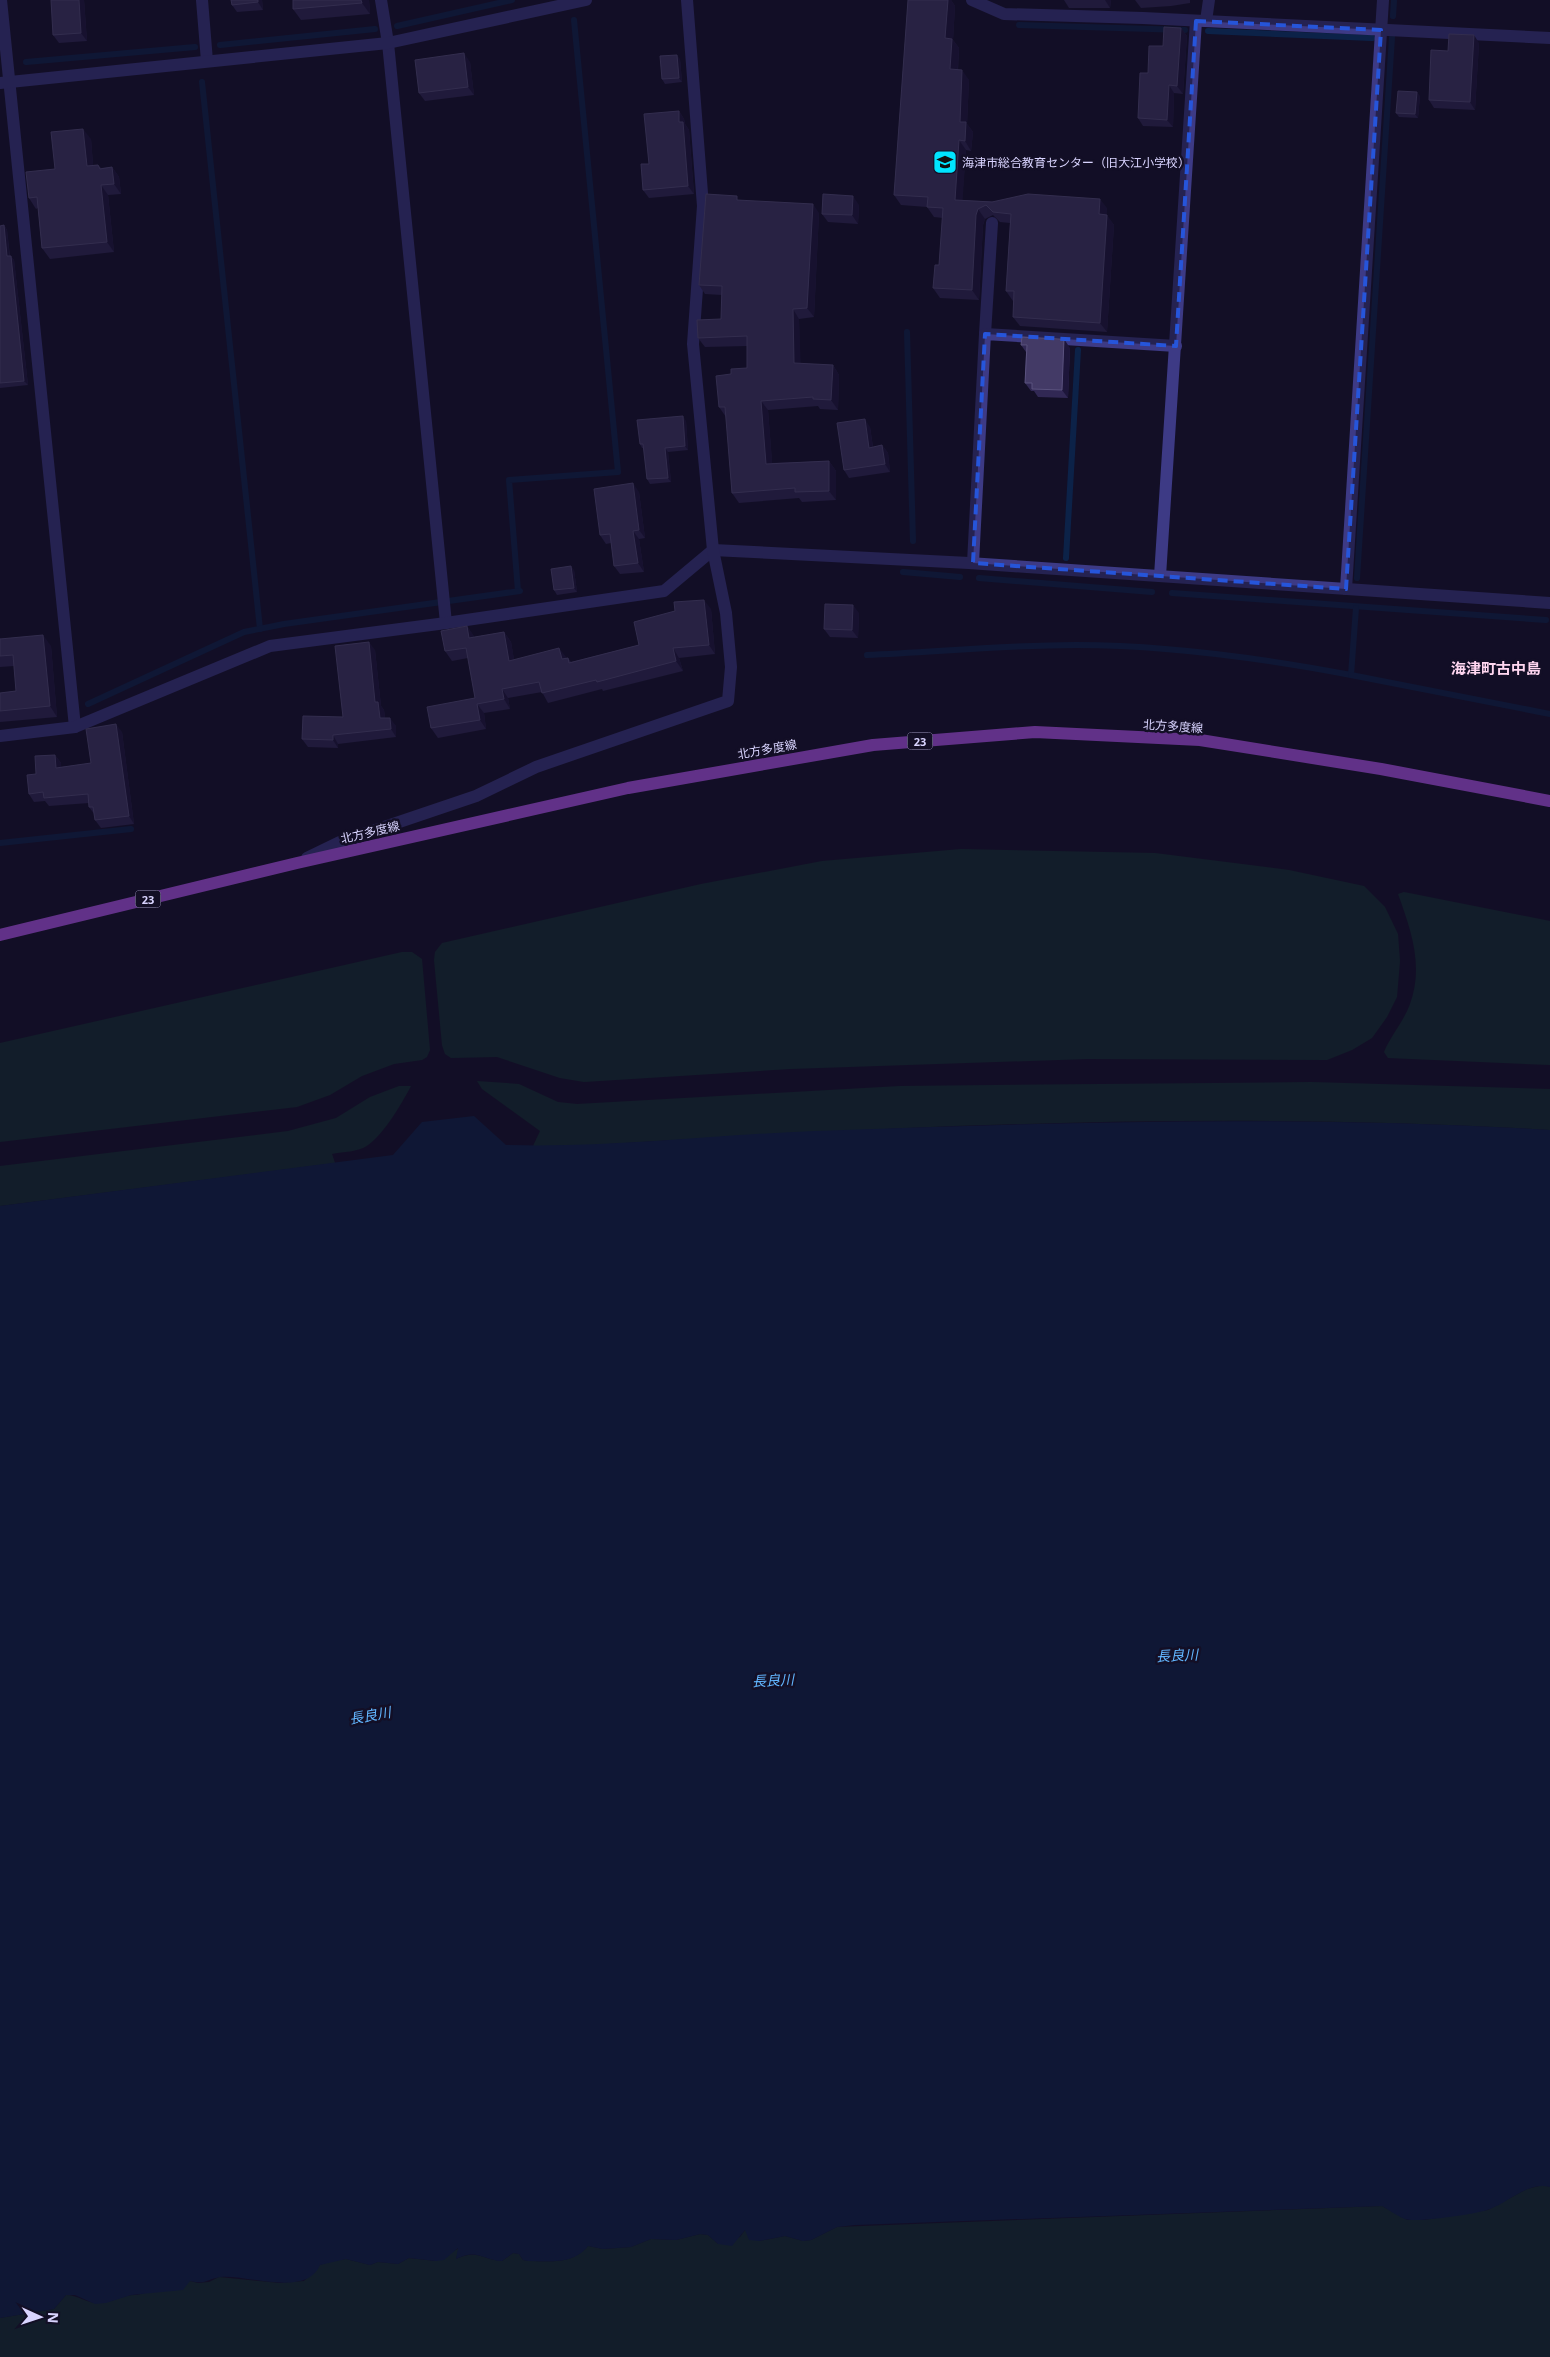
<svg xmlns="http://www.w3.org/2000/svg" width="1550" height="2357" viewBox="0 0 1550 2357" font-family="'Open Sans','Noto Sans JP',sans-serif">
  <rect width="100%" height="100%" fill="#130f26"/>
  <g fill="#12302f">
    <polygon points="961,849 1155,853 1289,870 1364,886 1385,907 1398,934 1400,961 1397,997 1387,1017 1372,1038 1352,1050 1327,1060 1087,1059 790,1069 584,1082 560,1078 497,1057 451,1058 445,1054 442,1045 434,960 435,952 442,943 701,884 822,861"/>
    <path d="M1404,892L1550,921V1065L1388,1058L1384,1052C1391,1035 1404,1021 1410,1004C1424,966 1411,930 1398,894Z"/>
    <polygon points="402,952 412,952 422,959 430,1050 427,1057 422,1060 394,1064 362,1076 330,1095 297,1107 0,1142 0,1043"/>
    <path d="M477,1081L519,1084L558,1102L577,1104L900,1086L1311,1082L1550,1089V1130C1220,1110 889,1126 560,1147L533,1146L540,1131L482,1089Z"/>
    <path d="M399,1086H411C402,1103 381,1140 363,1148C354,1152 341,1152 332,1154L335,1163L0,1206V1166L288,1131L336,1118L370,1097Z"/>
    <path d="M1543,2185L1550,2187V2357H0V2318L54,2309L66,2295C77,2295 87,2303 97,2303C111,2304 123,2294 137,2295L190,2281L198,2283L209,2282L219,2277L280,2283L304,2281L320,2265L332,2261L346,2259L370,2265L378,2262L398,2264L409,2258L436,2261L459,2248L456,2259C477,2249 483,2260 502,2261L513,2253L519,2254L523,2260L528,2261C552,2261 571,2265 588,2246L603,2249L631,2247L651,2239L676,2240L700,2234L708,2235L718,2244L740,2237L745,2230L759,2241L785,2236L803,2241L811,2240L837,2227L1382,2206L1407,2220H1424L1488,2210L1527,2189Z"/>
  </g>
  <path fill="#0c2248" d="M474,1116L506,1145C609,1148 712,1135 815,1131C1060,1122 1305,1115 1550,1130V2187C1529,2181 1509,2202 1490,2209C1478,2214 1416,2223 1405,2219C1397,2216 1389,2210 1382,2206L855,2225L837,2227L811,2240L803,2241L785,2236L759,2241L749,2240L745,2230L732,2246L718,2244L708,2235L700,2234L676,2240L651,2239L631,2247L603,2249L588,2246C573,2265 550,2261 528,2261L523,2260L519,2254L513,2253L502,2261C483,2260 477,2248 456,2259L458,2248L444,2260L436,2261L409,2258L398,2264L378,2262L370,2265L346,2259L320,2265C306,2298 247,2274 220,2277C207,2279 206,2285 190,2281L183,2290L131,2295L106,2303L95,2304L75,2295H66L54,2309L0,2318V1206L393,1155L422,1122Z"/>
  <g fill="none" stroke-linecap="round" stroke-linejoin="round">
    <g stroke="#0c2248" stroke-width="6">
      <polyline points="1393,16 1394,0"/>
      <polyline points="1019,25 1185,30"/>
      <polyline points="397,26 512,0"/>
      <polyline points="1208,31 1372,38"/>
      <polyline points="220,45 375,29"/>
      <polyline points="26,62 195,47"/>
      <polyline points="202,82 260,629"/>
      <polyline points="907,332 913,541"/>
      <polyline points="1066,558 1078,350"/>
      <polyline points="903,572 960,577"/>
      <polyline points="979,578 1152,592"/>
      <polyline points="1357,578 1392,37"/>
      <polyline points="518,591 509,480 618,472 574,20"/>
      <polyline points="1172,593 1546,620"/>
      <path d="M867,655C936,652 1006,645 1076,645C1168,645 1261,658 1351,675L1356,608"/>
      <polyline points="1351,675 1550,714"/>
      <polyline points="88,704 244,632 284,624 520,591"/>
      <polyline points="0,843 131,829"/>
    </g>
    <g stroke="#3d3a85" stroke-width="12">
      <polyline points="1,0 75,727"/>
      <polyline points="202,0 207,61"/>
      <polyline points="381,0 388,43 446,623"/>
      <polyline points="972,0 1004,14 1143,18 1550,38"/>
      <polyline points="1206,21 1209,0"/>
      <polyline points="0,83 388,43 586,0"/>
      <polyline points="985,334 992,223"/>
      <polyline points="973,563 985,334 1176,346"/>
      <polyline points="1160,576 1196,21"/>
      <polyline points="1346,589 1383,0"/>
      <polyline points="0,736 75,727 270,646 446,623 664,591 713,550 969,563 1550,603"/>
      <polyline points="307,858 340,842 476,796 536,767 728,701 731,667 726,613 713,550 693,344 703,206 687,0"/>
    </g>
    <polyline stroke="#c25bff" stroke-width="12" points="0,935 297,863 628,788 873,745 1035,732 1200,740 1381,769 1550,801"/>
  </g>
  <g fill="#312854">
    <polygon points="84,0 87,41 59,43 53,35"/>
    <polygon points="231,0 262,0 263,10 237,12 232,5"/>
    <polygon points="369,0 370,14 301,20 293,9"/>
    <polygon points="908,0 951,0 955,6 953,40 959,48 958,70 969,80 967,124 973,132 971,151 966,150 962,200 1107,208 1106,215 1114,225 1107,332 1020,326 1013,317 1014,301 1013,301 1006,291 1010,223 1000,222 993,215 985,219 983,225 979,300 940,298 933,288 939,265 943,218 934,217 927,207 901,205 894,195"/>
    <polygon points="1064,0 1111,0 1110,8 1069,8"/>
    <polygon points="1135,0 1190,0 1190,3 1171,6 1141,8"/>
    <polygon points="1181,28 1187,36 1183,94 1174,93 1173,127 1143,126 1138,118 1163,46"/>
    <polygon points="1479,43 1475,110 1434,108 1429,100 1448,51"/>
    <polygon points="680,59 682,82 665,84 662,79"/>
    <polygon points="470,62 474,95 425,101 419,93"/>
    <polygon points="1420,96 1418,118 1399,117 1396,113"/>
    <polygon points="679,111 684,119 685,124 689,130 694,194 649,198 643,190 649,164"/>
    <polygon points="91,139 93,165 98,165 101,168 112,167 119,177 121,194 108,195 114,252 50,259 42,248 38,208 36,209 29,198 55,169"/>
    <polygon points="740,200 819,213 814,317 799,319 800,364 833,365 839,375 838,410 820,409 818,406 768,410 772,463 829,461 836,471 836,500 802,502 799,498 739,503 732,493 726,417 719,407 731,374 747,368 747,346 705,347 698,338 721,319 722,295 705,294 699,285"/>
    <polygon points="859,205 858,224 828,222 822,214"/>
    <polygon points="0,224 0,226 4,225 7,230 10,256 14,260 28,385 0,388"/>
    <polygon points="1021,345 1070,348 1068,398 1038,397 1034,391 1031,391 1025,383 1026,352"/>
    <polygon points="686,421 688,450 668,452 671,482 650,484 647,479 644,448 642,448 640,444"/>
    <polygon points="870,427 873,447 882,445 888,453 890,472 849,478 844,470"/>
    <polygon points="639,492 645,538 639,539 644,572 620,574 614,566 611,543 606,544 600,535"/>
    <polygon points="574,570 577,592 557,595 554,590"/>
    <polygon points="711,609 715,654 679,658 683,671 603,691 602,689 548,703 542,692 508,698 510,709 484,713 486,729 438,738 431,728 475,698 468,658 452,661 445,651 467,626 474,637 504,632 511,642 514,660 568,658 571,662 639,645"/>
    <polygon points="859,613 858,638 830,637 824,629"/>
    <polygon points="0,638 1,639 51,646 57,717 0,722 0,693 16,691 14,666 0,667"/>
    <polygon points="375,650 381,706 384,710 385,718 396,726 396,737 338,744 338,748 308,747 302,739 343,717"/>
    <polygon points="122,732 134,824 101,828 95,820 95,815 89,807 89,803 49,806 45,801 34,802 29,794 36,774 55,755 61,763 61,767 91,763"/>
  </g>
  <g fill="#1d163a">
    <polygon points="79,0 84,0 87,41 81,33"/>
    <polygon points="258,0 262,0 263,10 258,2"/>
    <polygon points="361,0 369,0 370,14 362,3"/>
    <polygon points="948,0 951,0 955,6 953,40 959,48 957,79 950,69 945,38"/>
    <polygon points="1105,0 1111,0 1110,8"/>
    <polygon points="1181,28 1187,36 1183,94 1177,86"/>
    <polygon points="1474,35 1479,43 1475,110 1470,102"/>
    <polygon points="464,53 470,62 474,95 468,87"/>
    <polygon points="677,55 680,59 682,82 679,78"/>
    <polygon points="962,70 969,80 967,124 973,132 971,151 965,141 960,122"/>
    <polygon points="1169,85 1174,93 1173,127 1167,120"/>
    <polygon points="1417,92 1420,96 1418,118 1415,114"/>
    <polygon points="679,111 684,119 685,124 689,130 694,194 688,186 679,122"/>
    <polygon points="83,129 91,139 94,176 87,166"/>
    <polygon points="959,140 966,150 962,209 955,200"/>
    <polygon points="112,167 119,177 121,194 114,184"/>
    <polygon points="101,185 108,195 114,252 107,242"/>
    <polygon points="853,196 859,205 858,224 852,215"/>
    <polygon points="1100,199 1107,208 1106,224 1099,214"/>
    <polygon points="813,204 819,213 814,317 807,308"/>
    <polygon points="978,209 985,219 983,225 979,300 972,290 976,215"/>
    <polygon points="1107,215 1114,225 1107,332 1100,323"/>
    <polygon points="4,225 7,230 10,261 7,256"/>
    <polygon points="11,256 14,260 28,385 24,381"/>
    <polygon points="793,309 799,319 801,373 794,363"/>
    <polygon points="1064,339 1070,348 1068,398 1062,390"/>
    <polygon points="833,365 839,375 838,410 831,400"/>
    <polygon points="761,401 768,410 773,473 766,464"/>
    <polygon points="683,416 686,421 688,450 685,446"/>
    <polygon points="865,419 870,427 874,455 869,448"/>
    <polygon points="882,445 888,453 890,472 885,464"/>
    <polygon points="665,448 668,452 671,482 668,478"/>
    <polygon points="829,461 836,471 836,500 829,491"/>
    <polygon points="633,483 639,492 645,538 639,530"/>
    <polygon points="633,531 639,539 644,572 638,563"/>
    <polygon points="571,566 574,570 577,592 574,588"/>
    <polygon points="704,600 711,609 715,654 709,645"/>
    <polygon points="853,605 859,613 858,638 852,630"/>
    <polygon points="467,626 474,636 476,648 469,638"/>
    <polygon points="504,632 511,642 516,670 509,661"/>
    <polygon points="43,635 51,646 57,717 50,706"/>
    <polygon points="369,642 375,650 381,706 384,710 386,726 380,718 375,702"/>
    <polygon points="559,648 566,657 569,668 562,659"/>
    <polygon points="673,648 679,658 683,671 676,661"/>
    <polygon points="502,689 508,698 510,709 504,699"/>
    <polygon points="477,704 484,713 486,729 480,720"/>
    <polygon points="390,718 396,726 396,737 391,729"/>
    <polygon points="116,724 122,732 134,824 129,816"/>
    <polygon points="333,735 338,744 338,748 333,740"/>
    <polygon points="55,755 61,763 62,776 56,768"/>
  </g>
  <g fill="#433a66" stroke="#5a527e">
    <polygon points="51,0 79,0 81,33 53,35"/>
    <polygon points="231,0 258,0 258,2 232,5"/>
    <polygon points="293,0 361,0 362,3 293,9"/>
    <polygon points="908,0 948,0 945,38 952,39 950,69 962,70 960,122 966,122 965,141 959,140 955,200 992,202 1028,194 1100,199 1099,214 1107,215 1100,323 1013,317 1014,291 1006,291 1011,214 993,212 986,205 978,209 976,215 972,290 933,288 935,265 939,265 943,208 927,207 928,197 894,195"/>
    <polygon points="1164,27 1181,28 1177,86 1169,85 1167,120 1138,118 1140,73 1148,73 1149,46 1163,46"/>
    <polygon points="1449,34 1474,35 1470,102 1429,100 1431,50 1448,51"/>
    <polygon points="464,53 468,87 419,93 415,60"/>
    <polygon points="677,55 679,78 662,79 660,56"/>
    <polygon points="1398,91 1417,92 1415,114 1396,113"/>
    <polygon points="679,111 679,122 683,122 688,186 643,190 641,164 649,164 644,114"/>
    <polygon points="83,129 87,166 98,165 100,169 112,167 114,184 101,185 107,242 42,248 37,197 29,198 26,172 55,169 51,132"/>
    <polygon points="706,194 737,196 737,200 813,204 807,308 793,309 794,363 833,365 831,400 813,399 813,397 761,401 766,464 829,461 829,491 795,492 795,488 732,493 725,407 719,407 716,376 731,374 731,369 747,368 747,336 698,338 697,320 721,319 722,286 699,285"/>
    <polygon points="823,194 853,196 852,215 822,214"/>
    <polygon points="4,225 7,256 11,256 24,381 0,383 0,226"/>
    <polygon points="1022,337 1064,339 1062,390 1032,389 1032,383 1025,383 1027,345 1021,345"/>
    <polygon points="683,416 685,446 665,448 668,478 647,479 643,444 640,444 637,420"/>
    <polygon points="865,419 869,448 882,445 885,464 844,470 837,423"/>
    <polygon points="633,483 639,530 633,531 638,563 614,566 610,534 600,535 594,489"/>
    <polygon points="571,566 574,588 554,590 551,569"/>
    <polygon points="704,600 709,645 673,648 676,661 597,682 596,680 542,693 539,682 502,689 504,699 477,704 480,720 431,728 427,707 475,698 466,648 445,651 441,631 467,626 469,638 504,632 509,661 559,648 562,659 568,658 569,663 639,645 634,622 675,611 674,602"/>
    <polygon points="825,604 853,605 852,630 824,629"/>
    <polygon points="43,635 50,706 0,711 0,693 16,691 13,655 0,656 0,639"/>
    <polygon points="369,642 375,702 378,702 380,718 390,718 391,729 333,735 333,740 302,739 303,716 343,717 335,646"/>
    <polygon points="116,724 129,816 95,820 93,807 89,807 88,794 44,798 43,792 29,794 27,775 36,774 35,756 55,755 56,768 91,763 86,729"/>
  </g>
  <path d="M0 0H1550V2357H0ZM1196,21L1381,30L1346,589L973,563L985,334L1176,346Z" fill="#130f26" fill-opacity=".55" fill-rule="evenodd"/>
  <path fill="none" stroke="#2655da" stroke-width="4" stroke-dasharray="10 6" stroke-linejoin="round" d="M1196,21L1381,30L1346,589L973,563L985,334L1176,346Z"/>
  <defs>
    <g id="school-square" transform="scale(1.25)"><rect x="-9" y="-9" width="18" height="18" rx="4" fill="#00e5ff" stroke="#130f26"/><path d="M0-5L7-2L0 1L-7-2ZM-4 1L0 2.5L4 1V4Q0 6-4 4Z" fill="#111"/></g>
  </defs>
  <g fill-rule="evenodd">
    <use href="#school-square" x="945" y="162"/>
  </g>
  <g text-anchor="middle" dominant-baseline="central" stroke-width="5" stroke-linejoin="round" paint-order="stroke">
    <g fill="#130f26" stroke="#9e99be" stroke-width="1">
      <rect x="907.5" y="732.5" width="25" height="17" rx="4"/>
      <rect x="135.5" y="890.5" width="25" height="17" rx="4"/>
    </g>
    <g font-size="11" font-weight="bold" fill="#d9d4ff">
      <text x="920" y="741">23</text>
      <text x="148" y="899">23</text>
    </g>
    <g font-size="12" fill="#d9d4ff" stroke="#130f26" text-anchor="start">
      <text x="962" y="162">海津市総合教育センター（旧大江小学校）</text>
    </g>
    <g font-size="12" fill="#d9d4ff" stroke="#130f26">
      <text transform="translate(1173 726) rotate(4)">北方多度線</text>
      <text transform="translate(767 749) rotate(-10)">北方多度線</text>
      <text transform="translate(370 832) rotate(-13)">北方多度線</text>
    </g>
    <g font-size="14" font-style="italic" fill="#62b6ff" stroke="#130f26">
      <text transform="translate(1177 1655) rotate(-3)">長良川</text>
      <text transform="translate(773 1680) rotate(-3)">長良川</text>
      <text transform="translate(370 1715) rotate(-10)">長良川</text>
    </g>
    <g font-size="15" font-weight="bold" fill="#ffd6f0" stroke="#130f26">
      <text x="1496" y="668">海津町古中島</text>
    </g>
  </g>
  <g transform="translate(40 2317) rotate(93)" stroke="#130f26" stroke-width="4" paint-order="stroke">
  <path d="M0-4L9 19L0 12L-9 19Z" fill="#d9d4ff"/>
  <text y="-8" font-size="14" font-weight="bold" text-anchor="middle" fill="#d9d4ff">N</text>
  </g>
</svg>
